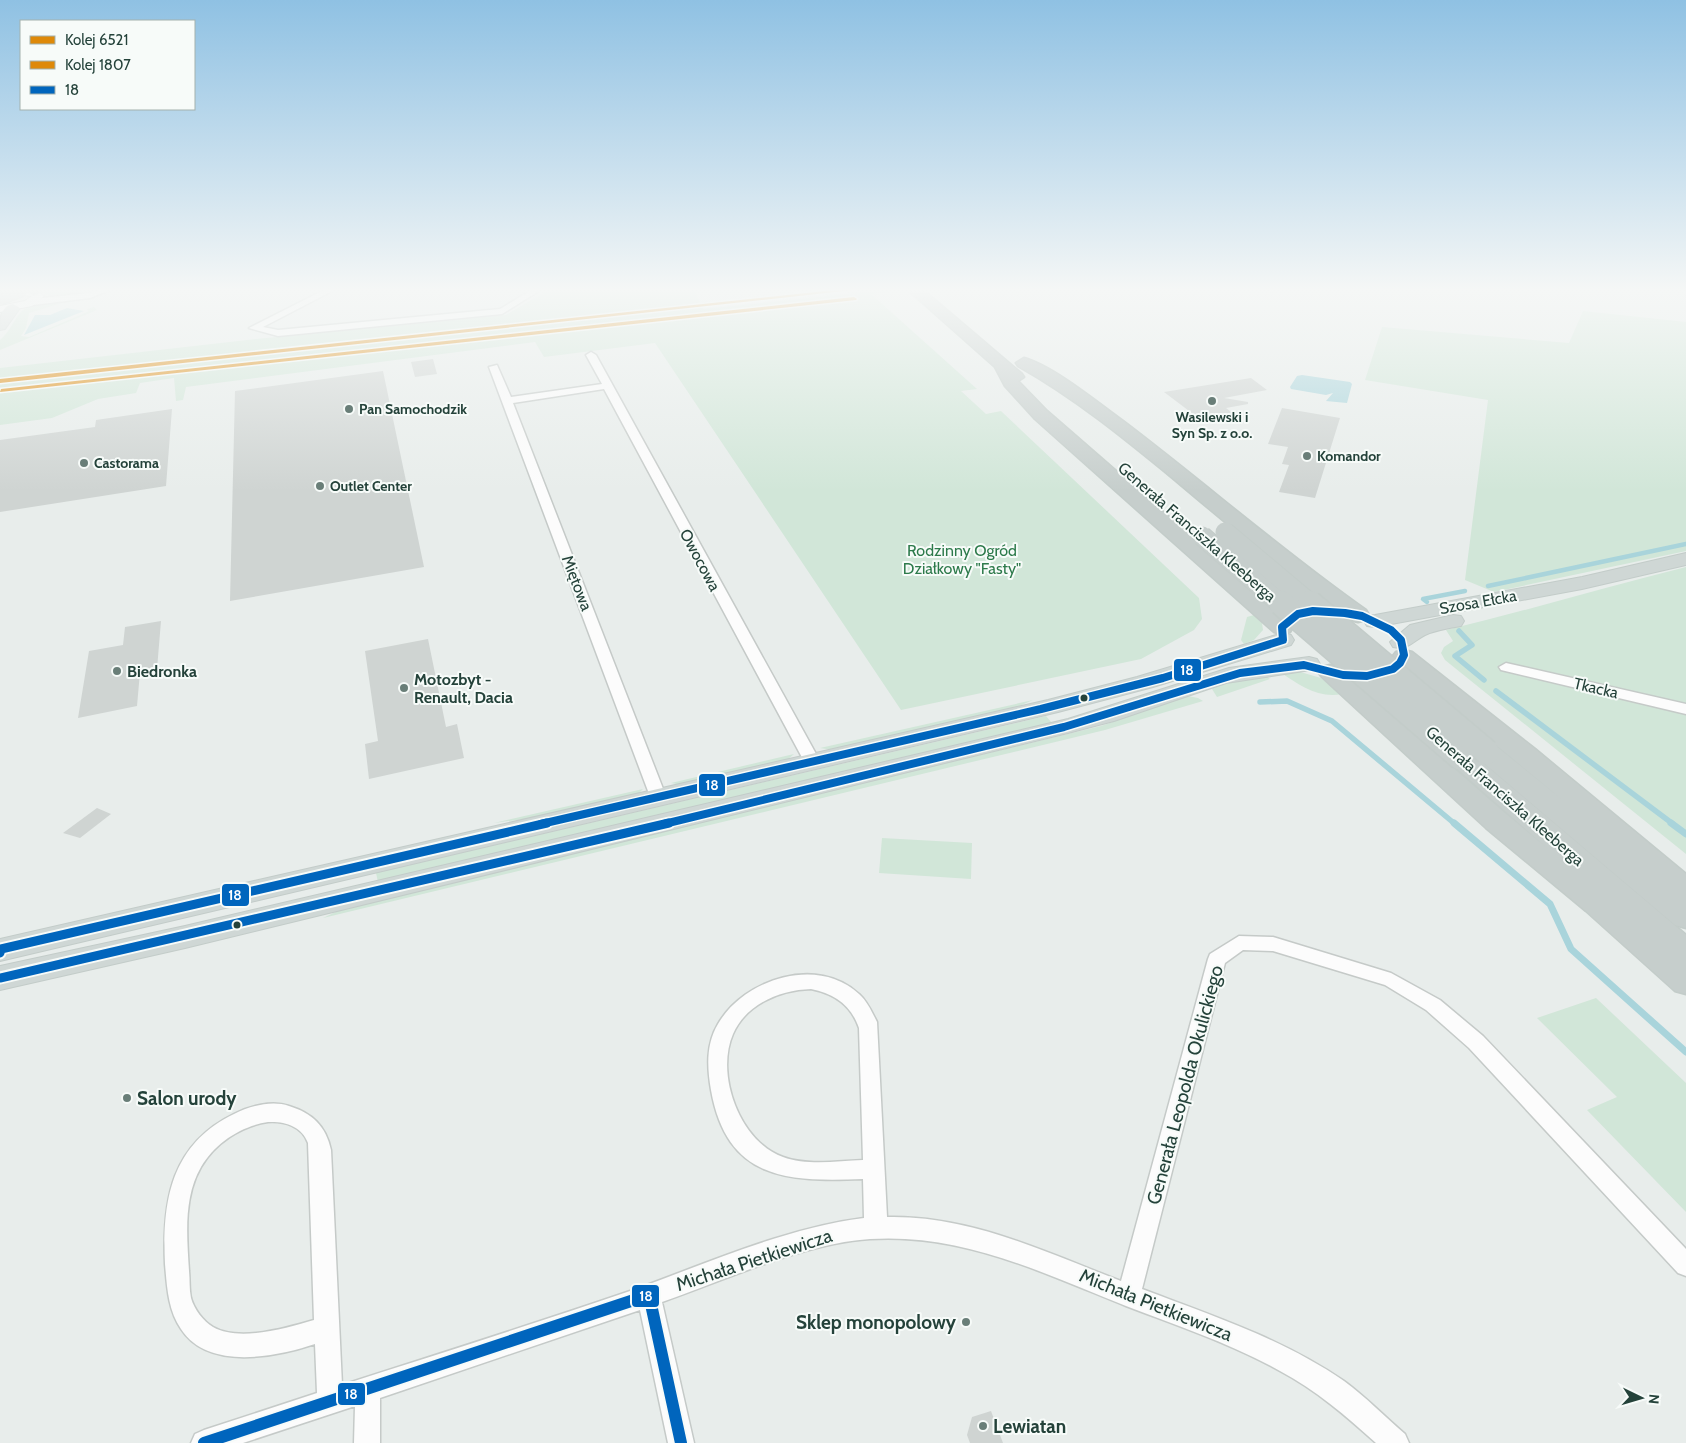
<svg xmlns="http://www.w3.org/2000/svg" width="1686" height="1443" viewBox="0 0 1686 1443" font-family="Cabin,sans-serif">
  <rect width="100%" height="100%" fill="#e8edeb"/>
  <g fill="#d1e6d8">
    <path d="M46,289H102C85,295 61,300 43,293Z"/>
    <polygon points="550,289 694,289 703,309 895,289 895,291 871,294 977,389 961,391 986,414 1001,411 1199,598 1202,619 1194,630 1141,659 901,710 655,343 544,357 535,342 186,387 183,400 176,401 174,378 140,383 136,393 98,399 52,418 0,425 0,368 256,339 506,315"/>
    <path d="M62,303L29,313L26,328L21,336L29,337L85,313L89,311L87,309L94,307L97,310L0,350V340C10,332 13,320 22,311C31,303 50,304 62,303Z"/>
    <polygon points="1583,311 1686,322 1686,551 1494,592 1465,580 1488,400 1365,380 1382,327 1569,343"/>
    <path d="M1686,567V854L1445,660L1441,653L1444,647L1453,641L1446,630C1526,611 1605,587 1686,567Z"/>
    <polygon points="1254,615 1262,623 1263,630 1254,640 1244,644 1241,640 1247,617"/>
    <path d="M1297,671L1321,678L1342,694C1319,699 1299,685 1280,672Z"/>
    <polygon points="1265,675 1270,679 1217,697 1212,689 1215,686"/>
    <polygon points="1188,696 1198,698 1203,701 1105,730 323,918 346,907 1101,726"/>
    <polygon points="1033,700 1010,710 833,750 820,748"/>
    <polygon points="1046,716 1052,723 378,882 376,873"/>
    <polygon points="794,754 787,760 682,785 671,783"/>
    <polygon points="643,789 637,795 554,815 494,823"/>
    <polygon points="882,838 972,843 971,879 879,873"/>
    <polygon points="1596,998 1686,1083 1686,1212 1587,1110 1617,1097 1537,1018"/>
  </g>
  <g fill="#a9d4db">
    <polygon points="67,308 84,311 24,335 35,315 50,315"/>
    <polygon points="1302,375 1350,382 1352,384 1347,403 1326,401 1333,393 1326,395 1291,389 1290,387 1297,376"/>
  </g>
  <g fill="none" stroke-linecap="round" stroke-linejoin="round">
    <g stroke="#a9d4db" stroke-width="4.5">
      <polyline points="1488,586 1686,544"/>
      <polyline points="1427,602 1423,599 1465,591"/>
    </g>
    <g stroke="#a9d4db" stroke-width="5.5">
      <polyline points="1459,631 1472,645 1455,656 1484,680"/>
      <polyline points="1496,691 1673,824"/>
      <polyline points="1260,702 1287,701 1332,721 1455,824"/>
    </g>
    <g stroke="#a9d4db" stroke-width="7">
      <polyline points="1454,823 1550,904 1571,949 1686,1052"/>
      <polyline points="1671,823 1686,834"/>
    </g>
  </g>
  <g fill="#cfd4d2">
    <polygon points="433,359 437,374 415,377 411,362"/>
    <polygon points="383,371 424,567 230,601 235,391"/>
    <polygon points="1251,378 1267,390 1224,398 1248,402 1248,404 1226,408 1239,418 1205,423 1164,392"/>
    <polygon points="1282,408 1340,418 1315,498 1279,492 1289,465 1282,464 1288,447 1268,444"/>
    <polygon points="172,409 166,486 0,512 0,440 95,427 96,420"/>
    <polygon points="161,621 157,669 140,672 137,706 78,718 89,651 123,645 125,627"/>
    <polygon points="428,639 446,727 457,724 464,758 369,779 365,744 378,741 365,651"/>
    <polygon points="97,808 111,814 80,838 63,833"/>
    <polygon points="991,1411 1003,1443 970,1443 967,1435 972,1417"/>
  </g>
  <g fill="none" stroke-linecap="round" stroke-linejoin="round">
    <g stroke="#c5cac8" stroke-width="3">
      <g id="minor">
        <polygon points="101,289 112,289 90,298 33,305 29,302 33,299 89,293"/>
        <polygon points="326,289 336,289 263,327 278,330 500,309 533,289 542,289 502,314 278,336 249,328"/>
        <polygon points="591,352 596,355 821,763 819,767 813,768 805,763 604,389 513,403 667,799 665,803 653,803 651,799 489,367 497,365 511,397 602,384 586,355"/>
        <polygon points="1506,663 1686,704 1686,714 1501,670 1499,667"/>
        <path d="M1239,936L1273,937L1391,973L1440,1000L1483,1036L1686,1249V1276L1678,1273L1469,1048L1426,1010L1385,985L1273,951L1243,950L1225,963L1142,1289C1211,1315 1283,1339 1344,1381C1366,1397 1385,1417 1405,1434L1409,1443H1376C1346,1416 1316,1390 1280,1371C1232,1344 1178,1326 1126,1306C1043,1273 962,1233 870,1239C805,1243 725,1280 662,1302L694,1443H668L640,1310L380,1398V1443H354L355,1406L243,1443H191L195,1434L204,1430L317,1393L315,1344C276,1357 208,1371 181,1329C168,1310 167,1287 165,1264C162,1199 172,1144 234,1114C250,1106 272,1100 289,1106C312,1113 326,1126 331,1150L342,1385C438,1354 537,1323 633,1290C708,1263 785,1228 864,1218L863,1179C787,1182 727,1180 711,1090C707,1067 706,1044 718,1024C744,979 818,955 859,994C867,1001 872,1012 877,1022L887,1217C970,1215 1045,1252 1121,1281L1208,959L1210,954ZM811,989C835,994 851,1005 859,1028L863,1160C838,1161 807,1166 783,1157C740,1142 715,1075 733,1034C746,1004 780,990 811,989ZM268,1122C284,1121 302,1126 308,1143L314,1320C287,1328 239,1342 213,1327C203,1321 194,1309 191,1298C189,1289 190,1280 189,1271C187,1237 183,1198 201,1167C215,1143 241,1126 268,1122Z"/>
      </g>
    </g>
    <g stroke="#c5cac8" stroke-width="2">
      <polygon id="tertiary" points="14,289 33,289 44,296 32,306 0,312 0,306 25,301 32,296 10,294 9,292"/>
    </g>
    <g stroke="#c3ccc9" stroke-width="2">
      <g id="primary">
        <polygon points="31,289 48,289 34,296 27,292"/>
        <path d="M13,304L20,308L5,329L0,330C0,319 0,307 13,304Z"/>
        <polygon points="1686,553 1686,565 1582,589 1375,627 1367,626 1364,621 1367,616 1375,615 1582,577"/>
        <path d="M1453,615L1461,616L1464,621L1461,626C1449,628 1436,630 1425,635C1413,641 1409,650 1393,647L1390,642L1410,625Z"/>
        <polygon points="1283,633 1291,635 1294,640 1291,645 1153,687 1058,712 0,961 0,939 1048,700 1137,677"/>
        <polygon points="1309,657 1317,659 1320,664 1317,669 1226,683 1114,721 1068,733 185,948 0,990 0,966 185,926 1068,719 1229,668"/>
      </g>
    </g>
    <g stroke="#c3ccc9" stroke-width="3">
      <g id="trunk">
        <polygon points="907,289 922,289 1022,374 1024,377 1018,381 1047,411 1290,622 1293,627 1290,632 1282,634 1274,632 1035,419 1005,386 995,367"/>
        <path d="M1024,358C1053,366 1098,403 1123,421C1205,483 1282,551 1366,610L1369,615L1366,620L1358,622L1350,620C1289,576 1232,528 1175,480C1125,439 1075,398 1018,366L1016,363Z"/>
        <polygon points="1404,650 1412,652 1535,749 1686,874 1686,928 1675,925 1478,758 1474,752 1478,746 1487,744 1496,746 1565,802 1396,662 1392,657 1396,652"/>
        <polygon points="1330,665 1338,667 1506,814 1547,848 1452,764 1448,758 1452,752 1461,750 1470,752 1686,935 1686,994 1675,991 1586,911 1486,828 1322,677 1318,672 1322,667"/>
      </g>
    </g>
    <use href="#minor" fill="#fcfcfc" fill-rule="evenodd"/>
    <use href="#tertiary" fill="#fcfcfc" fill-rule="evenodd"/>
    <use href="#primary" fill="#cfd7d5" fill-rule="evenodd"/>
    <use href="#trunk" fill="#c6cecc" fill-rule="evenodd"/>
    <g stroke="#c3ccc9" stroke-width="17" stroke-linecap="butt">
      <polyline id="primary-bridge" points="0,297 21,289"/>
    </g>
    <g stroke="#c3ccc9" stroke-width="21" stroke-linecap="butt">
      <g id="trunk-bridge-far1">
        <polyline points="1225,532 1312,605"/>
        <polyline points="1202,536 1282,605"/>
      </g>
    </g>
    <g stroke="#c3ccc9" stroke-width="27" stroke-linecap="butt">
      <g id="trunk-bridge">
        <polyline points="1281,603 1461,758"/>
        <polyline points="1310,603 1487,752"/>
      </g>
    </g>
    <use href="#primary-bridge" stroke="#cfd7d5" stroke-width="15"/>
    <use href="#trunk-bridge-far1" stroke="#c6cecc" stroke-width="19"/>
    <use href="#trunk-bridge" stroke="#c6cecc" stroke-width="24"/>
    <g stroke="#f7fbf9" stroke-width="11">
      <polyline id="bus-1-far2" points="541,824 1041,709 1163,678 1283,640 1282,627 1298,614 1313,611 1345,613 1362,616 1391,630 1401,640 1404,655 1400,663 1393,669 1367,676 1343,675 1304,665 1240,673 1064,727 664,824"/>
    </g>
    <g stroke="#f7fbf9" stroke-width="13">
      <g id="bus-1-far1">
        <polyline points="0,953 1,949 547,823"/>
        <polyline points="0,978 669,823"/>
      </g>
    </g>
    <g stroke="#f7fbf9" stroke-width="16">
      <polyline id="bus-1" points="204,1443 649,1295 681,1443"/>
    </g>
    <use href="#bus-1-far2" stroke="#0065bd" stroke-width="8"/>
    <use href="#bus-1-far1" stroke="#0065bd" stroke-width="9"/>
    <use href="#bus-1" stroke="#0065bd" stroke-width="12"/>
    <g stroke="#f7fbf9" stroke-width="3">
      <polygon id="rail-1" points="843,289 855,289 853,290 0,383 0,379"/>
    </g>
    <g stroke="#f7fbf9" stroke-width="3">
      <polygon id="rail-2" points="854,297 857,299 856,300 0,392 1,389"/>
    </g>
    <use href="#rail-1" fill="#de8909" fill-rule="evenodd"/>
    <use href="#rail-2" fill="#de8909" fill-rule="evenodd"/>
  </g>
  <linearGradient id="sky" x2="0" y2="1"><stop stop-color="#8fc1e3"/><stop offset="0.59" stop-color="#f5f7f6"/><stop offset="1" stop-color="#f5f7f6" stop-opacity="0"/></linearGradient>
  <rect width="1686" height="491" fill="url(#sky)"/>
  <g fill="#697e78" stroke="#f7fbf9" stroke-width="2">
    <circle cx="1212" cy="401" r="5"/>
    <circle cx="349" cy="409" r="5"/>
    <circle cx="1307" cy="456" r="5"/>
    <circle cx="84" cy="463" r="5"/>
    <circle cx="320" cy="486" r="5"/>
    <circle cx="117" cy="671" r="5"/>
    <circle cx="404" cy="688" r="5"/>
    <circle cx="127" cy="1098" r="5"/>
    <circle cx="966" cy="1322" r="5"/>
    <circle cx="983" cy="1426" r="5"/>
  </g>
  <g fill="#24423a" stroke="#f7fbf9" stroke-width="2">
    <circle cx="1084" cy="698" r="4.5"/>
    <circle cx="237" cy="925" r="4.5"/>
  </g>
  <g text-anchor="middle" dominant-baseline="central" stroke-width="4" stroke-linejoin="round" paint-order="stroke">
    <g font-size="14" font-weight="bold" fill="#24423a" stroke="#f7fbf9" text-anchor="start">
      <text x="359" y="409">Pan Samochodzik</text>
      <text x="1212" y="417" text-anchor="middle">Wasilewski i<tspan x="1212" dy="16">Syn Sp. z o.o.</tspan></text>
      <text x="1317" y="456">Komandor</text>
      <text x="94" y="463">Castorama</text>
      <text x="330" y="486">Outlet Center</text>
    </g>
    <g font-size="16" fill="#24423a" stroke="#f7fbf9">
      <text transform="translate(1197 532) rotate(41)">Generała Franciszka Kleeberga</text>
      <text transform="translate(700 560) rotate(62)">Owocowa</text>
      <text transform="translate(577 583) rotate(69)">Miętowa</text>
      <text transform="translate(1478 602) rotate(-10)">Szosa Ełcka</text>
      <text transform="translate(1596 688) rotate(13)">Tkacka</text>
      <text transform="translate(1505 796) rotate(41)">Generała Franciszka Kleeberga</text>
    </g>
    <g font-size="16" fill="#2d7a4b" stroke="#f7fbf9">
      <text x="962" y="550">Rodzinny Ogród<tspan x="962" dy="18">Działkowy "Fasty"</tspan></text>
    </g>
    <g font-size="16" font-weight="bold" fill="#24423a" stroke="#f7fbf9" text-anchor="start">
      <text x="127" y="671">Biedronka</text>
      <text x="414" y="679">Motozbyt -<tspan x="414" dy="18">Renault, Dacia</tspan></text>
    </g>
    <g font-size="19" fill="#24423a" stroke="#f7fbf9">
      <text transform="translate(1185 1085) rotate(-75)">Generała Leopolda Okulickiego</text>
      <text transform="translate(754 1260) rotate(-18)">Michała Pietkiewicza</text>
      <text transform="translate(1156 1305) rotate(22)">Michała Pietkiewicza</text>
    </g>
    <g font-size="19" font-weight="bold" fill="#24423a" stroke="#f7fbf9" text-anchor="start">
      <text x="137" y="1098">Salon urody</text>
      <text x="956" y="1322" text-anchor="end">Sklep monopolowy</text>
      <text x="993" y="1426">Lewiatan</text>
    </g>
  </g>
  <g stroke="#f7fbf9" stroke-width="2">
    <rect x="1173" y="658" width="29" height="24" rx="5" fill="#0065bd"/>
    <rect x="698" y="773" width="28" height="24" rx="5" fill="#0065bd"/>
    <rect x="221" y="883" width="29" height="24" rx="5" fill="#0065bd"/>
    <rect x="631" y="1284" width="29" height="24" rx="5" fill="#0065bd"/>
    <rect x="337" y="1382" width="29" height="24" rx="5" fill="#0065bd"/>
  </g>
  <g font-size="14" text-anchor="middle" font-weight="bold" fill="#fff">
    <text x="1187" y="675">18</text>
    <text x="712" y="790">18</text>
    <text x="235" y="900">18</text>
    <text x="646" y="1301">18</text>
    <text x="351" y="1399">18</text>
  </g>
  <rect x="20" y="20" width="175" height="90" fill="#f7fbf9" stroke="#a3b1ad"/>
  <rect x="30" y="36" width="25" height="8" fill="#de8909" stroke="#a3b1ad"/>
  <text x="65" y="45" font-size="15" fill="#24423a">Kolej 6521</text>
  <rect x="30" y="61" width="25" height="8" fill="#de8909" stroke="#a3b1ad"/>
  <text x="65" y="70" font-size="15" fill="#24423a">Kolej 1807</text>
  <rect x="30" y="86" width="25" height="8" fill="#0065bd" stroke="#a3b1ad"/>
  <text x="65" y="95" font-size="15" fill="#24423a">18</text>
  <g transform="translate(1641 1398) rotate(95)" stroke="#f7fbf9" stroke-width="4" paint-order="stroke">
  <path d="M0-4L9 19L0 12L-9 19Z" fill="#24423a"/>
  <text y="-8" font-size="14" font-weight="bold" text-anchor="middle" fill="#24423a">N</text>
  </g>
</svg>
